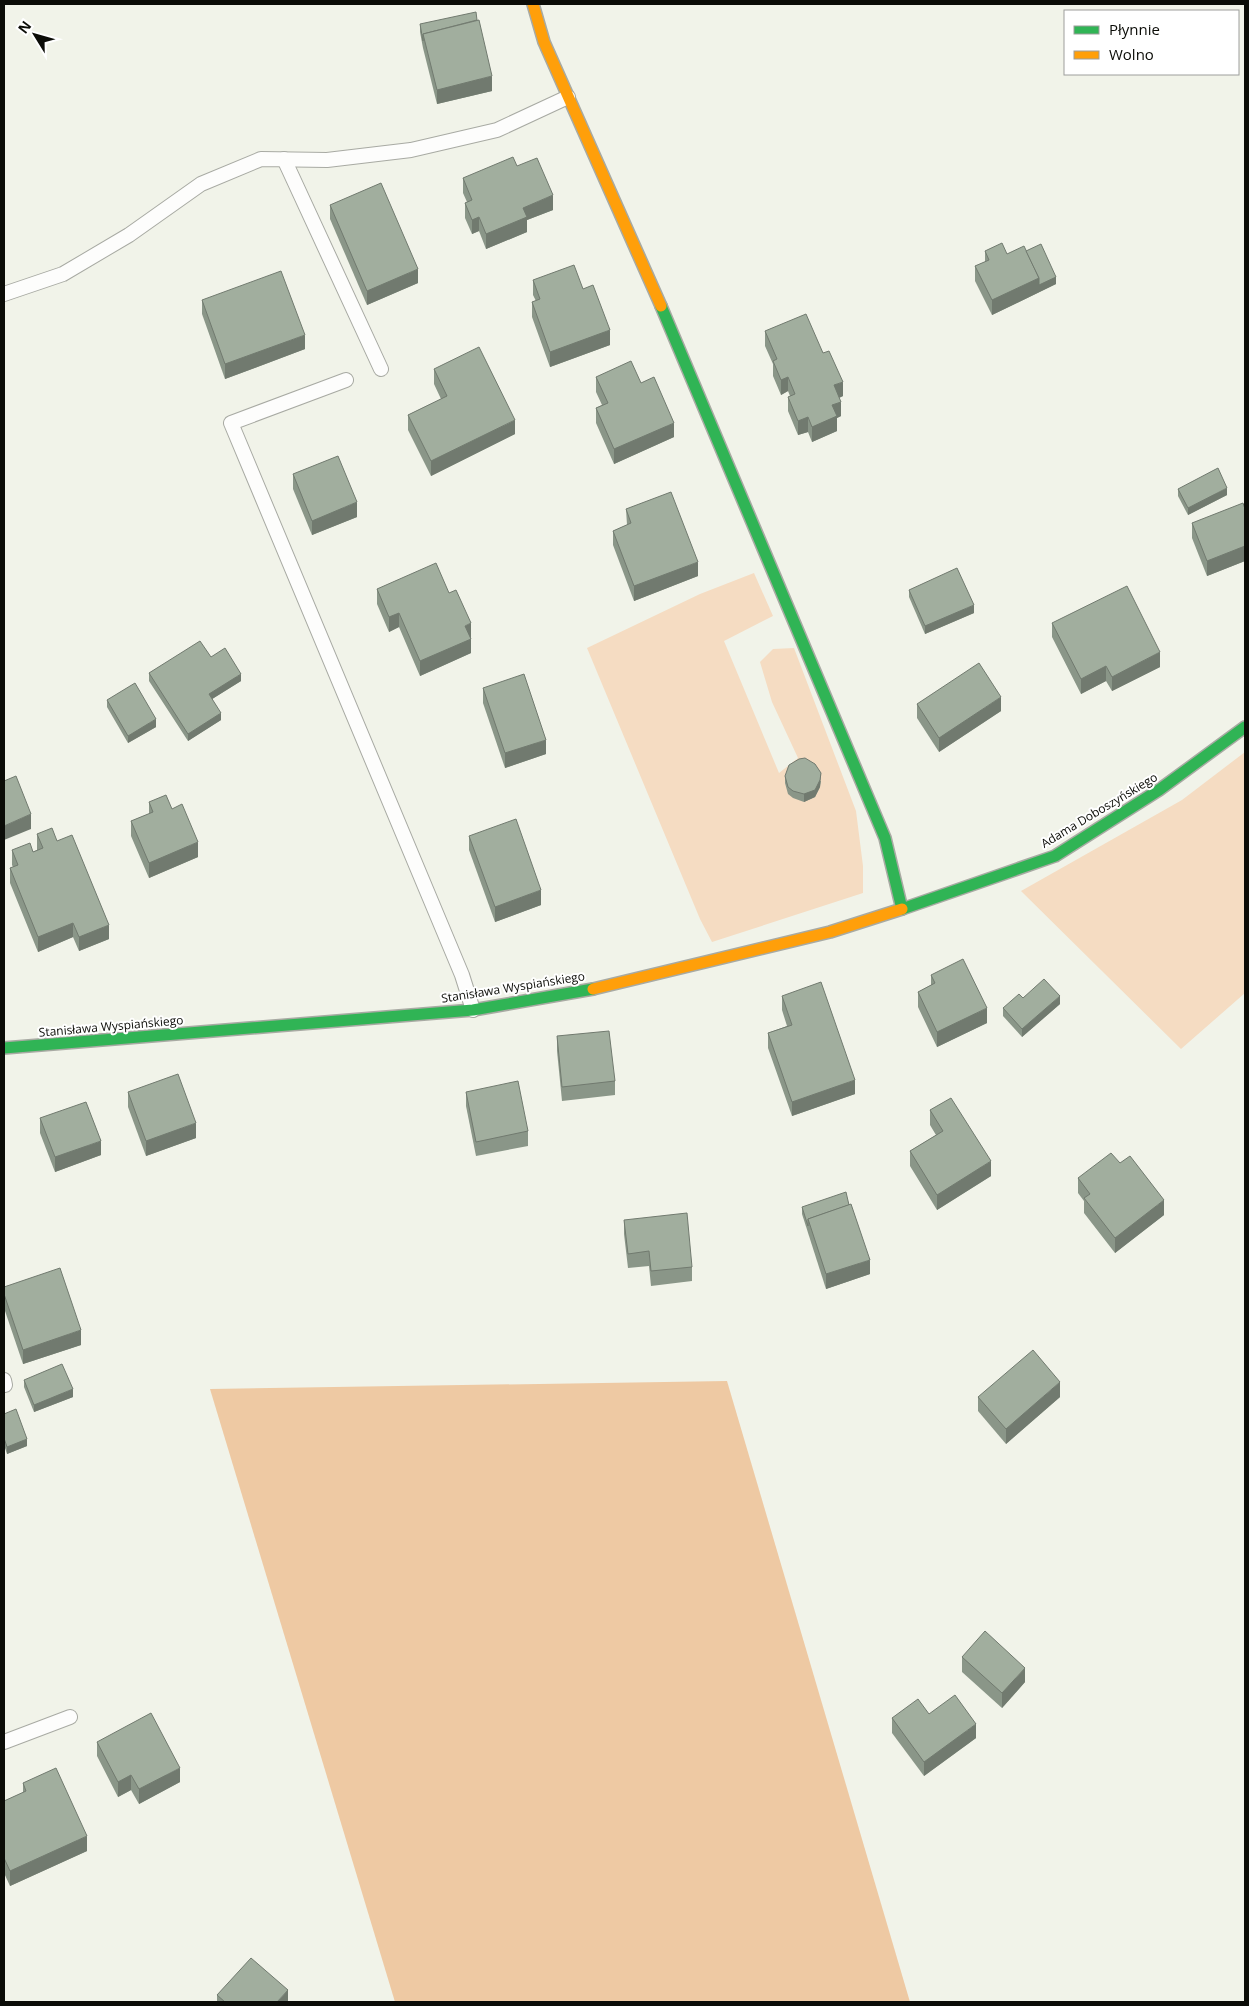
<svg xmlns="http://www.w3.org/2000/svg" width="1249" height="2006" viewBox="0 0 1249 2006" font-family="'Open Sans',sans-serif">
  <rect width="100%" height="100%" fill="#f1f3e9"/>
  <g fill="#f5dcc2">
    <polygon points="754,573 773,616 724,641 779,773 798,758 772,702 760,662 773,649 794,648 856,811 863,866 863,893 712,942 700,919 587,648 700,594"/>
    <polygon points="1245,752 1245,993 1181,1049 1021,891 1182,800"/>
  </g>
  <polygon fill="#eec9a3" points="727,1381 910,2002 395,2002 210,1389"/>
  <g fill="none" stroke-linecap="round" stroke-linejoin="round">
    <g stroke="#a8aaa3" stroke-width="16">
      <g id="lane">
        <polyline points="284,159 381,369"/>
        <polyline points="4,294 63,274 129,235 201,184 261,159 327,160 411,150 497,130 568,97"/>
        <polyline points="346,380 231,423 462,975 473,1010"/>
        <polyline points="4,1380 5,1385"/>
        <polyline points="4,1742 70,1717"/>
      </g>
    </g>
    <g stroke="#a8aaa3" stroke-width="14">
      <g id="fast">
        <polyline points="661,306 885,838 902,909"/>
        <polyline points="902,909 1055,856 1159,790 1245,727"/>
        <polyline points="4,1048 473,1010 593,989"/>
      </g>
    </g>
    <g stroke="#a8aaa3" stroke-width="14">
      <g id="slow">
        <polyline points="533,4 544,42 661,306"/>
        <polyline points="593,989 830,932 902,909"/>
      </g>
    </g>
    <use href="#lane" stroke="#fdfdfc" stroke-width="14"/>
    <use href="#fast" stroke="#30b455" stroke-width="11"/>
    <use href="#slow" stroke="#ff9f0a" stroke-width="11"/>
  </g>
  <g fill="#8a9688">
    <polygon points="420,24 492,91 437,104 423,48 420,32"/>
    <polygon points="463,178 553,210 527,220 527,232 486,249 479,231 472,234 465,218 465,203 467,202 463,193"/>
    <polygon points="330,205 418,283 367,305 330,219"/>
    <polygon points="985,251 1007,254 1026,251 1056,284 992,315 975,281 975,266 985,262"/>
    <polygon points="533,280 583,289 610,345 550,367 532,317 532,302 536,301 533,295"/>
    <polygon points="202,300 305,349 225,379 202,314"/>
    <polygon points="765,331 823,353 843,396 839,398 841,416 837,418 837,431 812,442 808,432 798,435 788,411 788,397 790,396 788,391 781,395 773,376 773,364 765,346"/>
    <polygon points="434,369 515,434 431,476 408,430 408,415 441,399 434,384"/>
    <polygon points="596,377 641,383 674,437 614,464 596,423 596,408 602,405 596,392"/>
    <polygon points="293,474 357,517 312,535 293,489"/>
    <polygon points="1178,489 1227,495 1188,515 1178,496"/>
    <polygon points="626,509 698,576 634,601 613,545 613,531 627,525"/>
    <polygon points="1245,509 1245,561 1207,576 1192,538 1192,523"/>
    <polygon points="377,589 449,593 471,638 471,653 420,676 399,627 389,632 377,604"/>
    <polygon points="909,590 974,613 925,634 909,597"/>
    <polygon points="1052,623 1160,667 1112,691 1106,681 1081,694 1052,637"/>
    <polygon points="211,657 241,681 212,699 221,720 188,741 149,681 149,673"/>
    <polygon points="483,688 546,754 505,768 483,703"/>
    <polygon points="107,700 156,727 128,743 107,707"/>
    <polygon points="917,704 1001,711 939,752 917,718"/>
    <polygon points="785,776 821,781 820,787 815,797 804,802 793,798 788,794 785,783"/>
    <polygon points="149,802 198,857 149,878 131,836 131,821 149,814"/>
    <polygon points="37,834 57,841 109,939 79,951 73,937 38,952 10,883 10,868 13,867 12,865 12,850 33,852 37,850"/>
    <polygon points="469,836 541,905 495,922 469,850"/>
    <polygon points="931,975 987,1023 937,1047 918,1007 918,992 931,985"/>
    <polygon points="782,996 855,1094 792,1116 768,1048 768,1033 787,1026 782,1010"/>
    <polygon points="1023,998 1060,1004 1022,1037 1003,1016 1003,1008"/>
    <polygon points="557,1036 615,1081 615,1095 562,1101 557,1051"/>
    <polygon points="128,1092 196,1138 146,1156 128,1107"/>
    <polygon points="466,1092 528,1131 528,1146 476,1156 466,1106"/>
    <polygon points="930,1110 991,1176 937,1210 910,1166 910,1151 936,1135 930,1125"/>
    <polygon points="40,1118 101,1155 55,1172 40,1133"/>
    <polygon points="1120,1163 1164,1215 1115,1253 1084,1213 1084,1201 1078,1193 1078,1178"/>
    <polygon points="802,1207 870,1274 826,1289 802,1214"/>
    <polygon points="624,1220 692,1267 692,1281 651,1286 649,1266 628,1268 624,1234"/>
    <polygon points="4,1287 81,1345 23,1364 4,1308"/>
    <polygon points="24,1380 73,1397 34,1412 24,1387"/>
    <polygon points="978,1397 1060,1397 1006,1444 978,1411"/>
    <polygon points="4,1414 27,1446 7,1454 4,1445"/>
    <polygon points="962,1657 1025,1682 1002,1708 962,1672"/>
    <polygon points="929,1714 976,1738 924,1776 892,1733 892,1718"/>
    <polygon points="97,1742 180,1782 139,1804 131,1790 118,1797 97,1756"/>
    <polygon points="23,1783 87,1851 10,1886 4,1873 4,1801 23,1793"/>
    <polygon points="217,1995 288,2002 217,2002"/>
  </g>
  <g fill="#717a6f">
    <polygon points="492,76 492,91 437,104 437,90"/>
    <polygon points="553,195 553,210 527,220 527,232 486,249 486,234 523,208"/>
    <polygon points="479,217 479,231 472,234 472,220"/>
    <polygon points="418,269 418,283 367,305 367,291"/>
    <polygon points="1056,277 1056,284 992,315 992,300 1039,278"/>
    <polygon points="610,330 610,345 550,367 550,352"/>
    <polygon points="305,335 305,349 225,379 225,364"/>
    <polygon points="788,377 788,391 781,395 781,380"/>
    <polygon points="843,382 843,396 834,400 834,385"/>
    <polygon points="841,402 841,416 837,418 837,431 812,442 812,427 832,405"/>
    <polygon points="808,417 808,432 798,435 798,421"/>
    <polygon points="515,420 515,434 431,476 431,461"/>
    <polygon points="674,423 674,437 614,464 614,449"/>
    <polygon points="1227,488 1227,495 1188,515 1188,508"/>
    <polygon points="357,502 357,517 312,535 312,521"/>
    <polygon points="1245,546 1245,561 1207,576 1207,561"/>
    <polygon points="698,562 698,576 634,601 634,586"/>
    <polygon points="974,605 974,613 925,634 925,626"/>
    <polygon points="399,613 399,627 389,632 389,617"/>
    <polygon points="471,623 471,638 465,640 465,626"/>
    <polygon points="471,639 471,653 420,676 420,661"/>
    <polygon points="1160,652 1160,667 1112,691 1112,677"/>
    <polygon points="1106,666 1106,681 1081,694 1081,679"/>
    <polygon points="241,674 241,681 209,701 209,694"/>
    <polygon points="1001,697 1001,711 939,752 939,738"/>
    <polygon points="221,713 221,720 188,741 188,734"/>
    <polygon points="156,719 156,727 128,743 128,736"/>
    <polygon points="546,740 546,754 505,768 505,753"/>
    <polygon points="821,773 820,787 815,797 804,802 804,794"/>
    <polygon points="31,814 31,829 4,840 4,826"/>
    <polygon points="198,842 198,857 149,878 149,863"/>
    <polygon points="541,890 541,905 495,922 495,907"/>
    <polygon points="73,923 73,937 38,952 38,937"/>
    <polygon points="109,925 109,939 79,951 79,937"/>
    <polygon points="1060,996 1060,1004 1022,1037 1022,1029"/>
    <polygon points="987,1008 987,1023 937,1047 937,1032"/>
    <polygon points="855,1080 855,1094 792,1116 792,1102"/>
    <polygon points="196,1123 196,1138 146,1156 146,1141"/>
    <polygon points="101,1141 101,1155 55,1172 55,1157"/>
    <polygon points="991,1161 991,1176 937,1210 937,1195"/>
    <polygon points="1164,1200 1164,1215 1115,1253 1115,1238"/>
    <polygon points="870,1260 870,1274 826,1289 826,1274"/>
    <polygon points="81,1330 81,1345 23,1364 23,1350"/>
    <polygon points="1060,1382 1060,1397 1006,1444 1006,1429"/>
    <polygon points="73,1389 73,1397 34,1412 34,1405"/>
    <polygon points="27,1439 27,1446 7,1454 7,1447"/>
    <polygon points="1025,1668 1025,1682 1002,1708 1002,1693"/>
    <polygon points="976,1724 976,1738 924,1776 924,1762"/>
    <polygon points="180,1768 180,1782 139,1804 139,1789"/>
    <polygon points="131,1775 131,1790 118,1797 118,1782"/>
    <polygon points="87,1836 87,1851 10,1886 10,1871"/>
    <polygon points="288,1990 288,2002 277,2002"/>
  </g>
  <g fill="#a1ae9e" stroke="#717a6f">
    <polygon points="476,12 477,20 423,34 423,41 420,24"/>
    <polygon points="479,20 492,76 437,90 423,34"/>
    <polygon points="513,157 517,166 537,158 553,195 523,208 527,217 486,234 479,217 472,220 465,203 472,200 463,178"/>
    <polygon points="381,183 418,269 367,291 330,205"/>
    <polygon points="1002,243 1007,254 1024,246 1039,278 992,300 975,266 989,260 985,251"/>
    <polygon points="1041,244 1056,277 1039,285 1039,278 1026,251"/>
    <polygon points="574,265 583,289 593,285 610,330 550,352 532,302 540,299 533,280"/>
    <polygon points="281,271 305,335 225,364 202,300"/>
    <polygon points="806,314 823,353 829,351 843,382 834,385 841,402 832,405 837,416 812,427 808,417 798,421 788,397 795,394 788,377 781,380 773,361 777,359 765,331"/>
    <polygon points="479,347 515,420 431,461 408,415 447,396 434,369"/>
    <polygon points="631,361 641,383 654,377 674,423 614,449 596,408 608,403 596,377"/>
    <polygon points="338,456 357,502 312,521 293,474"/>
    <polygon points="1218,468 1227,488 1188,508 1178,489"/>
    <polygon points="671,492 698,562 634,586 613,531 631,523 626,509"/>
    <polygon points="1243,503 1245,509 1245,546 1207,561 1192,523"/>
    <polygon points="436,563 449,593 456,590 471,623 465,626 471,639 420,661 399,613 389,617 377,589"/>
    <polygon points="957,568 974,605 925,626 909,590"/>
    <polygon points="1127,586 1160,652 1112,677 1106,666 1081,679 1052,623"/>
    <polygon points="200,641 211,657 225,648 241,674 209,694 221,713 188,734 149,673"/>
    <polygon points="979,663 1001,697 939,738 917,704"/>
    <polygon points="524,674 546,740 505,753 483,688"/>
    <polygon points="135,683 156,719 128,736 107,700"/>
    <polygon points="805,758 815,764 821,773 820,780 815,790 804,794 793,791 788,787 785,776 789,765 799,759"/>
    <polygon points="16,776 31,814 4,826 4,781"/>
    <polygon points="166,795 172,809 182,804 198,842 149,863 131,821 153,812 149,802"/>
    <polygon points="516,819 541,890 495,907 469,836"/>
    <polygon points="52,828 57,841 72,835 109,925 79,937 73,923 38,937 10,868 18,865 12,850 30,843 33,852 43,848 37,834"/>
    <polygon points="963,959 987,1008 937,1032 918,992 935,983 931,975"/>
    <polygon points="1044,979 1060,996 1022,1029 1003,1008 1019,994 1023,998"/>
    <polygon points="821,982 855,1080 792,1102 768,1033 792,1025 782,996"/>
    <polygon points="609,1031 615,1081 562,1087 557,1036"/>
    <polygon points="178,1074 196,1123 146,1141 128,1092"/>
    <polygon points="518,1081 528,1131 476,1142 466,1092"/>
    <polygon points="951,1098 991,1161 937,1195 910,1151 943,1131 930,1110"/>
    <polygon points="86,1102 101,1141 55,1157 40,1118"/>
    <polygon points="1111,1153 1120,1163 1130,1156 1164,1200 1115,1238 1084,1198 1090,1194 1078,1178"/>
    <polygon points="846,1192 849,1205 808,1219 808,1226 802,1207"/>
    <polygon points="851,1204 870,1260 826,1274 808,1219"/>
    <polygon points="687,1213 692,1267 651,1271 649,1251 628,1254 624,1220"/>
    <polygon points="60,1268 81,1330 23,1350 4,1294 4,1287"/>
    <polygon points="1033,1350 1060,1382 1006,1429 978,1397"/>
    <polygon points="62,1364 73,1389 34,1405 24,1380"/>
    <polygon points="16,1409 27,1439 7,1447 4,1438 4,1414"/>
    <polygon points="985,1631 1025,1668 1002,1693 962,1657"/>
    <polygon points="955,1695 976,1724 924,1762 892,1718 918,1699 929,1714"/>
    <polygon points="151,1713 180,1768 139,1789 131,1775 118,1782 97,1742"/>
    <polygon points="56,1768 87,1836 10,1871 4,1858 4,1801 26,1791 23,1783"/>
    <polygon points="251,1958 288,1990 277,2002 225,2002 217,1995"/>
  </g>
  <g text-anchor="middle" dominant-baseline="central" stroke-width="4" stroke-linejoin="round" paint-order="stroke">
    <g font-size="12" fill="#0b0c07" stroke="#fff">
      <text transform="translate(1099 810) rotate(-31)">Adama Doboszyńskiego</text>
      <text transform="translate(513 987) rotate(-9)">Stanisława Wyspiańskiego</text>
      <text transform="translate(111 1026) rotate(-5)">Stanisława Wyspiańskiego</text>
    </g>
  </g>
  <rect width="1249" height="2006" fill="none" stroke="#0b0c07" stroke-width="10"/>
  <rect x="1064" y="10" width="175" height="65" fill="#ffffff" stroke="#9d9e9c"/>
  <rect x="1074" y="26" width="25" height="8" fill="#30b455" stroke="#9d9e9c"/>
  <text x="1109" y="35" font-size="15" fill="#0b0c07">Płynnie</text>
  <rect x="1074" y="51" width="25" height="8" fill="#ff9f0a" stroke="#9d9e9c"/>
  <text x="1109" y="60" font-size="15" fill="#0b0c07">Wolno</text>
  <g transform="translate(35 35) rotate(307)" stroke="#ffffff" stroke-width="4" paint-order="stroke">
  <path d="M0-4L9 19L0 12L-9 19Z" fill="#0b0c07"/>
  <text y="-8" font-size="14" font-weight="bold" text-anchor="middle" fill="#0b0c07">N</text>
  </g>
</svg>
